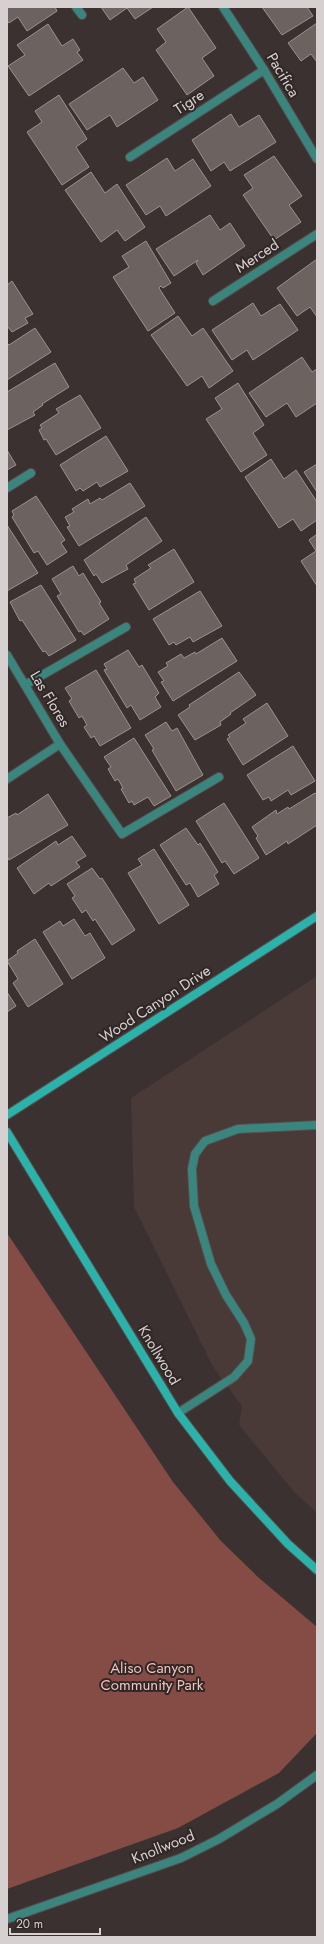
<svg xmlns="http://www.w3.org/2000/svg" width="324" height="1944" viewBox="0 0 324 1944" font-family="Jost,sans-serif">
  <rect width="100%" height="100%" fill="#3a3130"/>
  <polygon fill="#493937" points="317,976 317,1513 294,1492 239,1425 242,1406 213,1367 134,1207 131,1098"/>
  <polygon fill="#844c45" points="7,1233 173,1482 221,1541 259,1578 317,1627 317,1733 279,1773 178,1828 7,1889"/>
  <g fill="#6c6361" stroke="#9b918f">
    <polygon points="7,7 55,7 57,11 27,31 18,17 9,23 7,20"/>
    <polygon points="101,7 153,7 135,19 127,8 110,20"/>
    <polygon points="188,7 216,48 202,58 214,76 187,95 156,50 166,42 157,29"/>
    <polygon points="262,7 307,7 313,16 282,35"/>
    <polygon points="317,23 317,62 311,54 301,61 288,43"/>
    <polygon points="48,24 62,46 73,39 80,50 77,52 83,60 29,96 8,66 25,55 17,45"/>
    <polygon points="123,68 134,83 143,77 158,100 117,127 110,115 87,130 69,104"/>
    <polygon points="59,95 87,139 76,147 89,167 62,185 27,132 42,122 35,111"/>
    <polygon points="231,114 239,127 259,115 276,142 230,171 224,162 211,171 192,140"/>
    <polygon points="274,156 302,196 289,205 301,222 274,240 243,195 253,188 244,175"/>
    <polygon points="167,158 175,171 193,159 211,186 166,216 160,206 146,215 126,185"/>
    <polygon points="91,172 105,193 117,184 145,227 125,241 117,230 101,242 65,190"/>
    <polygon points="210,215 220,230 230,223 245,246 203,275 196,263 198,260 174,276 156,249"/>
    <polygon points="146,241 171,283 163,288 161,286 159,288 175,313 148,331 113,277 129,267 122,256"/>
    <polygon points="317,259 317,317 310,307 297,316 277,288"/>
    <polygon points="12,281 33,314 25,318 28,323 12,332 7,326 7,285"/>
    <polygon points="253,303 261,316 280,304 298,330 253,360 247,350 232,360 212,330"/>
    <polygon points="178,316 192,336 203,328 233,371 209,388 202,376 187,386 151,335"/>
    <polygon points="35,328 51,352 7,380 7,343 9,345"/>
    <polygon points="302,357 312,372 317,369 317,403 296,417 287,403 266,417 249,393"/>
    <polygon points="55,363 69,387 42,404 43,405 33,412 35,415 7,430 7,392"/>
    <polygon points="238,383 264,425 253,433 267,455 241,472 206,419 222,409 215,398"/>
    <polygon points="80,395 101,428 56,455 46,439 44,440 39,430 42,428 40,425 59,413 56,409"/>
    <polygon points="106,436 128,471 100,487 97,482 83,491 80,488 76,491 60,465"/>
    <polygon points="7,450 16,465 7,470"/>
    <polygon points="271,459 284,479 296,470 317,502 317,520 301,531 293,519 279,528 245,477"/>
    <polygon points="317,464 317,492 304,472"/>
    <polygon points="130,483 145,506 79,546 67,527 70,526 65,517 74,512 72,509 88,499 90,504 100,498 102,500"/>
    <polygon points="36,496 65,540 61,543 67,552 47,565 38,551 34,553 12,517 14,515 12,511"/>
    <polygon points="146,517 162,541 126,565 128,569 102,583 96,574 94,576 84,560"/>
    <polygon points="7,525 38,573 7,591"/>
    <polygon points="317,534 317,586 301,561 316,551 309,540"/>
    <polygon points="174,549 194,582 149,610 133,584 136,583 134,579 151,568 148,565"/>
    <polygon points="73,566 79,576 83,573 101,602 99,603 109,619 84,635 81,631 79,632 57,596 61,594 52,579"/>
    <polygon points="41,585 76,640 49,656 45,651 43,652 22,620 20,621 10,602"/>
    <polygon points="200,591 222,626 193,642 190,637 176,645 174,642 169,645 153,619"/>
    <polygon points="222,638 237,661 173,701 161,682 164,681 158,672 168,666 166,663 181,654 184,658 195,652 196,654"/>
    <polygon points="128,650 139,667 142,665 159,693 155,697 161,707 140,720 131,705 127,708 104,670 107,669 104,664"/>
    <polygon points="96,670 131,728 100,746 94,736 91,738 84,727 87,725 82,716 79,718 69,701 72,699 65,688"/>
    <polygon points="239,672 256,695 230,713 231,714 220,722 221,725 195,740 178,715 190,707 189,705"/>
    <polygon points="267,703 288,736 243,765 227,739 230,737 228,735 246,723 243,719"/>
    <polygon points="166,722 172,731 177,728 203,775 176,791 152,750 154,749 145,735"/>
    <polygon points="134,738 171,796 154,806 148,797 134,805 132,801 129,803 121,789 123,788 118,779 115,781 108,769 111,767 104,757"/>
    <polygon points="293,746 315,781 291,795 288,790 271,801 269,797 263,800 247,775"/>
    <polygon points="315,793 317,795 317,825 288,844 287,841 266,855 256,838 258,836 252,827 276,810 277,814 288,807 289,809"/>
    <polygon points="48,794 68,825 9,860 7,856 7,818 16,813 17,815"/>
    <polygon points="224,803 259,858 234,874 225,861 222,863 196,821"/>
    <polygon points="186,828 198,845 200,843 218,872 214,875 219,884 198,897 190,883 186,885 160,845"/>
    <polygon points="72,836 86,856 76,862 80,867 51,886 49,883 34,894 17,868 56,841 58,845"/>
    <polygon points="154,849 189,905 159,924 128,873 142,865 138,859"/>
    <polygon points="92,868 100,879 102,878 135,930 112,945 95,919 93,921 86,910 82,913 72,898 75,896 67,884"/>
    <polygon points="74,919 85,936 90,933 105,958 72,979 43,932 60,921 63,926"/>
    <polygon points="35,939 63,984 28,1007 13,983 18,979 7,961 18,953 17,951"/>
    <polygon points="7,992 16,1006 7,1012"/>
  </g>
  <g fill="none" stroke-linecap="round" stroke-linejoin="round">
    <g stroke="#564e4d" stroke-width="10">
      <g id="lane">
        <polyline points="7,488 31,473"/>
        <polyline points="25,685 126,627"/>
        <polyline points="60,744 122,834 219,777"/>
        <polyline points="178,1413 234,1377 248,1361 251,1339 244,1323 226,1295 211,1264 194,1206 192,1169 195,1154 205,1141 238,1129 317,1125"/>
      </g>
    </g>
    <g stroke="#564e4d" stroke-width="10">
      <g id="street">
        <polyline points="76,7 82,15"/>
        <polyline points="223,7 264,70 317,159"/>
        <polyline points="130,157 264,70"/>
        <polyline points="213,301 317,234"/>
        <polyline points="7,655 60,744 7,779"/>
        <polyline points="7,1919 181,1858 219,1839 277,1804 317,1775"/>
      </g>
    </g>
    <g stroke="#564e4d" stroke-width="10">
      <g id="secondary">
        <polyline points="7,1115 317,916"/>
        <polyline points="7,1132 178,1413 230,1481 288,1544 317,1570"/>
      </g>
    </g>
    <use href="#lane" stroke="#3b857f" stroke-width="8"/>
    <use href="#street" stroke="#3b857f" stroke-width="8"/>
    <use href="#secondary" stroke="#2bb2aa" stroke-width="8"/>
  </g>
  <g text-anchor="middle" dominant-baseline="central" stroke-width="4" stroke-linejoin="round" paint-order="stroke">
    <g font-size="15" fill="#d6d1d0" stroke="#302726">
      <text transform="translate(283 75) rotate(59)">Pacifica</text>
      <text transform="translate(189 102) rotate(-33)">Tigre</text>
      <text transform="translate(257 256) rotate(-33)">Merced</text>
      <text transform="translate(50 699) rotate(59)">Las Flores</text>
      <text transform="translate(155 1004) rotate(-33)">Wood Canyon Drive</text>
      <text transform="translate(159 1355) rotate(59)">Knollwood</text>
      <text transform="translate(163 1847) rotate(-22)">Knollwood</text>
    </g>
    <g font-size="15" fill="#f1c3bc" stroke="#302726">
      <text x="152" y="1668">Aliso Canyon<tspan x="152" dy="17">Community Park</tspan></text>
    </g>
  </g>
  <rect width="324" height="1944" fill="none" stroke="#d6d1d0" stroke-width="16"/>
  <path d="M10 1928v6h90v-6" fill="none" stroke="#d6d1d0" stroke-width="2"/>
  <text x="16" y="1928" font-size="12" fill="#d6d1d0" stroke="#302726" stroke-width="3" paint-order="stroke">20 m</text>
</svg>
